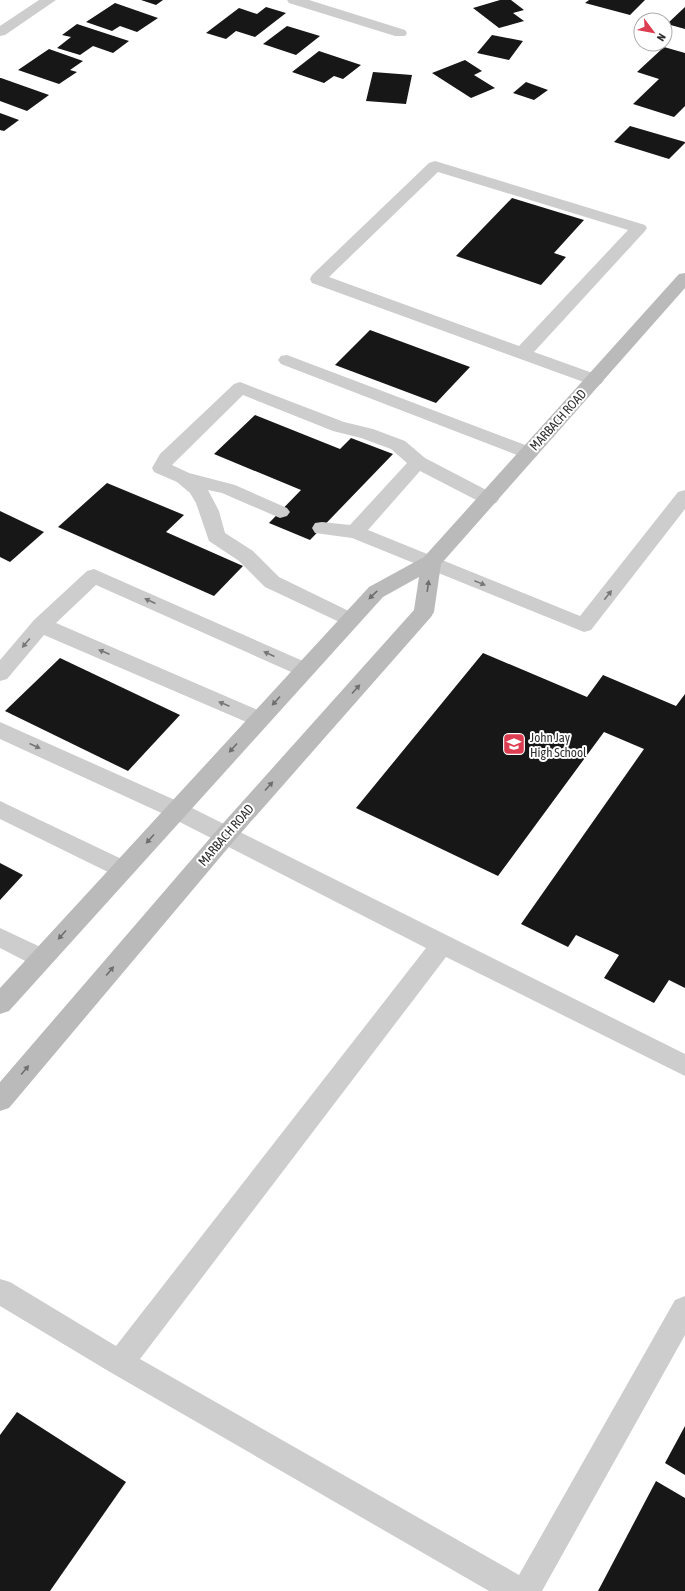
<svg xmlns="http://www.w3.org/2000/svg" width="685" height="1591" viewBox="0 0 685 1591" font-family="'Asap Condensed',sans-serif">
  <rect width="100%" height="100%" fill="#fff"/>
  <g fill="#171717">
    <polygon points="141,0 163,0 156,5"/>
    <polygon points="500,0 511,0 524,10 513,13 524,21 499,28 473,8"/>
    <polygon points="589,0 645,0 630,15 585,3"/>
    <polygon points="115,3 158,18 137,32 120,26 112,31 86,22"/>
    <polygon points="266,7 286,13 255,37 236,31 226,39 206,33 239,8 257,14"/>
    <polygon points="685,7 685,29 667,24"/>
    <polygon points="77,24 129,41 113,53 93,46 80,55 57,48 71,37 62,35"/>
    <polygon points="287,26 320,36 296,55 263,44"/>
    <polygon points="492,35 523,41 509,60 477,53"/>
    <polygon points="664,47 685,53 685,106 674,117 633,104 659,79 637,72"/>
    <polygon points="49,49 83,61 70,70 77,72 59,84 18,70"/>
    <polygon points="319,51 361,65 343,79 334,76 324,83 292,72"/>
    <polygon points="465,60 482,71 474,75 495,88 471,98 432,73"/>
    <polygon points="373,72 412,75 406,104 366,101"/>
    <polygon points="0,78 1,78 49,95 27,111 0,101"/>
    <polygon points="526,82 548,90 534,100 513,93"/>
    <polygon points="0,113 19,120 4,131 0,130"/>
    <polygon points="630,126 685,142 685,143 669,159 614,142"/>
    <polygon points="512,198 584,220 554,253 566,257 541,285 456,256"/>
    <polygon points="370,330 470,367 436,403 335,365"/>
    <polygon points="255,415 340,449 351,438 393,454 310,540 269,523 301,490 214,454"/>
    <polygon points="107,483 184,515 166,532 243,566 214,596 58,527"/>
    <polygon points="0,511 44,532 10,562 0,557"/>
    <polygon points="483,653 587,697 603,675 676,706 685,694 685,988 669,980 654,1003 604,978 619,955 576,935 568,947 521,924 644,749 604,732 498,876 356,808"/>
    <polygon points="60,658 180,715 128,771 5,711"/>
    <polygon points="0,863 23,875 0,900"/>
    <polygon points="17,1412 126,1482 50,1591 0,1591 0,1435"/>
    <polygon points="685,1426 685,1475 665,1463"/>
    <polygon points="656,1481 685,1498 685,1591 598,1591"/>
  </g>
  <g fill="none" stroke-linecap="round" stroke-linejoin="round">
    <g fill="#cdcdcd" fill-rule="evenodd">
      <path d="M435,161L645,225L647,228L645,231L534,352L601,376L604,380L601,384L595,385L589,384L312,283L310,279L312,275L429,163ZM438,172L628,230L519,346L329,277Z"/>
      <polygon points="287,355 536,449 538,453 536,457 529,459 522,457 281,364 278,360 281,356"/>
      <polygon points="240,382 344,422 373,429 405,441 425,458 496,495 499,499 496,503 489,505 482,503 420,471 368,530 580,616 678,492 685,490 685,509 591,630 584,632 352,538 315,533 312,528 315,523 322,522 350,525 407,463 391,449 361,438 333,431 243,395 172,465 189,473 235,485 287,508 290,512 287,516 280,518 222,493 208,490 219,511 225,533 253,551 279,577 357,615 360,620 357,625 350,627 265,587 239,561 209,541 196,503 190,493 177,482 154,472 152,468 160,454 234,384"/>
      <polygon points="94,569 312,665 315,670 312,675 305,677 298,675 96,585 56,623 267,714 270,719 267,724 259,727 251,724 44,635 7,679 0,681 0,660 34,620 87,571"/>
      <polygon points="0,722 184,804 685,1054 685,1076 446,957 140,1359 519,1575 675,1300 685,1296 685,1335 542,1591 489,1591 110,1372 0,1306 0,1279 10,1282 116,1346 426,948 168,816 0,739"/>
      <polygon points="0,801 130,863 133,869 130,875 122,878 114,875 0,819"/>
      <polygon points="0,928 49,951 53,958 49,965 41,968 33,965 0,948"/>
    </g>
    <g fill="#cdcdcd" fill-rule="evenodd">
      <polygon points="39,0 56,0 5,35 0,36 0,26"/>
      <polygon points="287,0 309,0 405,30 407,33 405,36 395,36 289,3"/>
    </g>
    <polygon fill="#bababa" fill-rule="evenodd" points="685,273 685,288 441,564 434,612 431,617 233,842 9,1108 0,1111 0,1082 217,830 414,610 419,577 383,597 9,1011 0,1014 0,988 369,587 424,557 679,274"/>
  </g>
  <defs><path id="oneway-solid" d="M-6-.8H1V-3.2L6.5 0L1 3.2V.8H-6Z"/></defs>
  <g fill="#777">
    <use href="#oneway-solid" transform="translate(480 583) rotate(22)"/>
    <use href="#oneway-solid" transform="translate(608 595) rotate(-52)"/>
    <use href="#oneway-solid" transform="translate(150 601) rotate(-156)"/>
    <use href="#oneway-solid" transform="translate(26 643) rotate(130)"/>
    <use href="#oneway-solid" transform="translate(104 652) rotate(-157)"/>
    <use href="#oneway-solid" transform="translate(269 654) rotate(-156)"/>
    <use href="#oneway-solid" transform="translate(224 704) rotate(-157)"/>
    <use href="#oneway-solid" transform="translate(35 746) rotate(25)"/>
  </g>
  <g fill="#6e6e6e">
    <use href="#oneway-solid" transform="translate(428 586) rotate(-82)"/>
    <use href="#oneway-solid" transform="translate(373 595) rotate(136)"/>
    <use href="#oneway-solid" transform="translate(356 689) rotate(-48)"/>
    <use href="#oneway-solid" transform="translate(276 701) rotate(132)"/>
    <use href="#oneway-solid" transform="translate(233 748) rotate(132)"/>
    <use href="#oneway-solid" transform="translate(269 786) rotate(-48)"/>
    <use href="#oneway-solid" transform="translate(150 839) rotate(132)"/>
    <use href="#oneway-solid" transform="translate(62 935) rotate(132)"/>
    <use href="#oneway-solid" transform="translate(110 971) rotate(-50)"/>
    <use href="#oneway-solid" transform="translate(25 1070) rotate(-50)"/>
  </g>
  <defs>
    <g id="school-square" transform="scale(1.15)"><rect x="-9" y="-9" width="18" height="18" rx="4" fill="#dc3d51" stroke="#fff"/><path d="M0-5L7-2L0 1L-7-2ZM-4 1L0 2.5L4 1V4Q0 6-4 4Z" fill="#fff"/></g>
  </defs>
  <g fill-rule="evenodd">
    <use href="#school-square" x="514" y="744"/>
  </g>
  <g text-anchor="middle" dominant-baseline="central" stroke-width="4" stroke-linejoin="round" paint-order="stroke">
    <g font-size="13" fill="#303030" stroke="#fff">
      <text transform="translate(558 420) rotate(-48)">MARBACH ROAD</text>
      <text transform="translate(226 835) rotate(-49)">MARBACH ROAD</text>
    </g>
    <g font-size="13" fill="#303030" stroke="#fff" text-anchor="start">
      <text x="530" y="737">John Jay<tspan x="530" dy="15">High School</tspan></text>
    </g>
  </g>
  <g transform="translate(653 32) rotate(122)"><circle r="19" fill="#ffffff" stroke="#acacac"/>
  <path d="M0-3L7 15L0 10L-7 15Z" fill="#dc3d51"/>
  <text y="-6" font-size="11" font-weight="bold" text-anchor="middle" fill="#303030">N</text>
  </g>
</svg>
